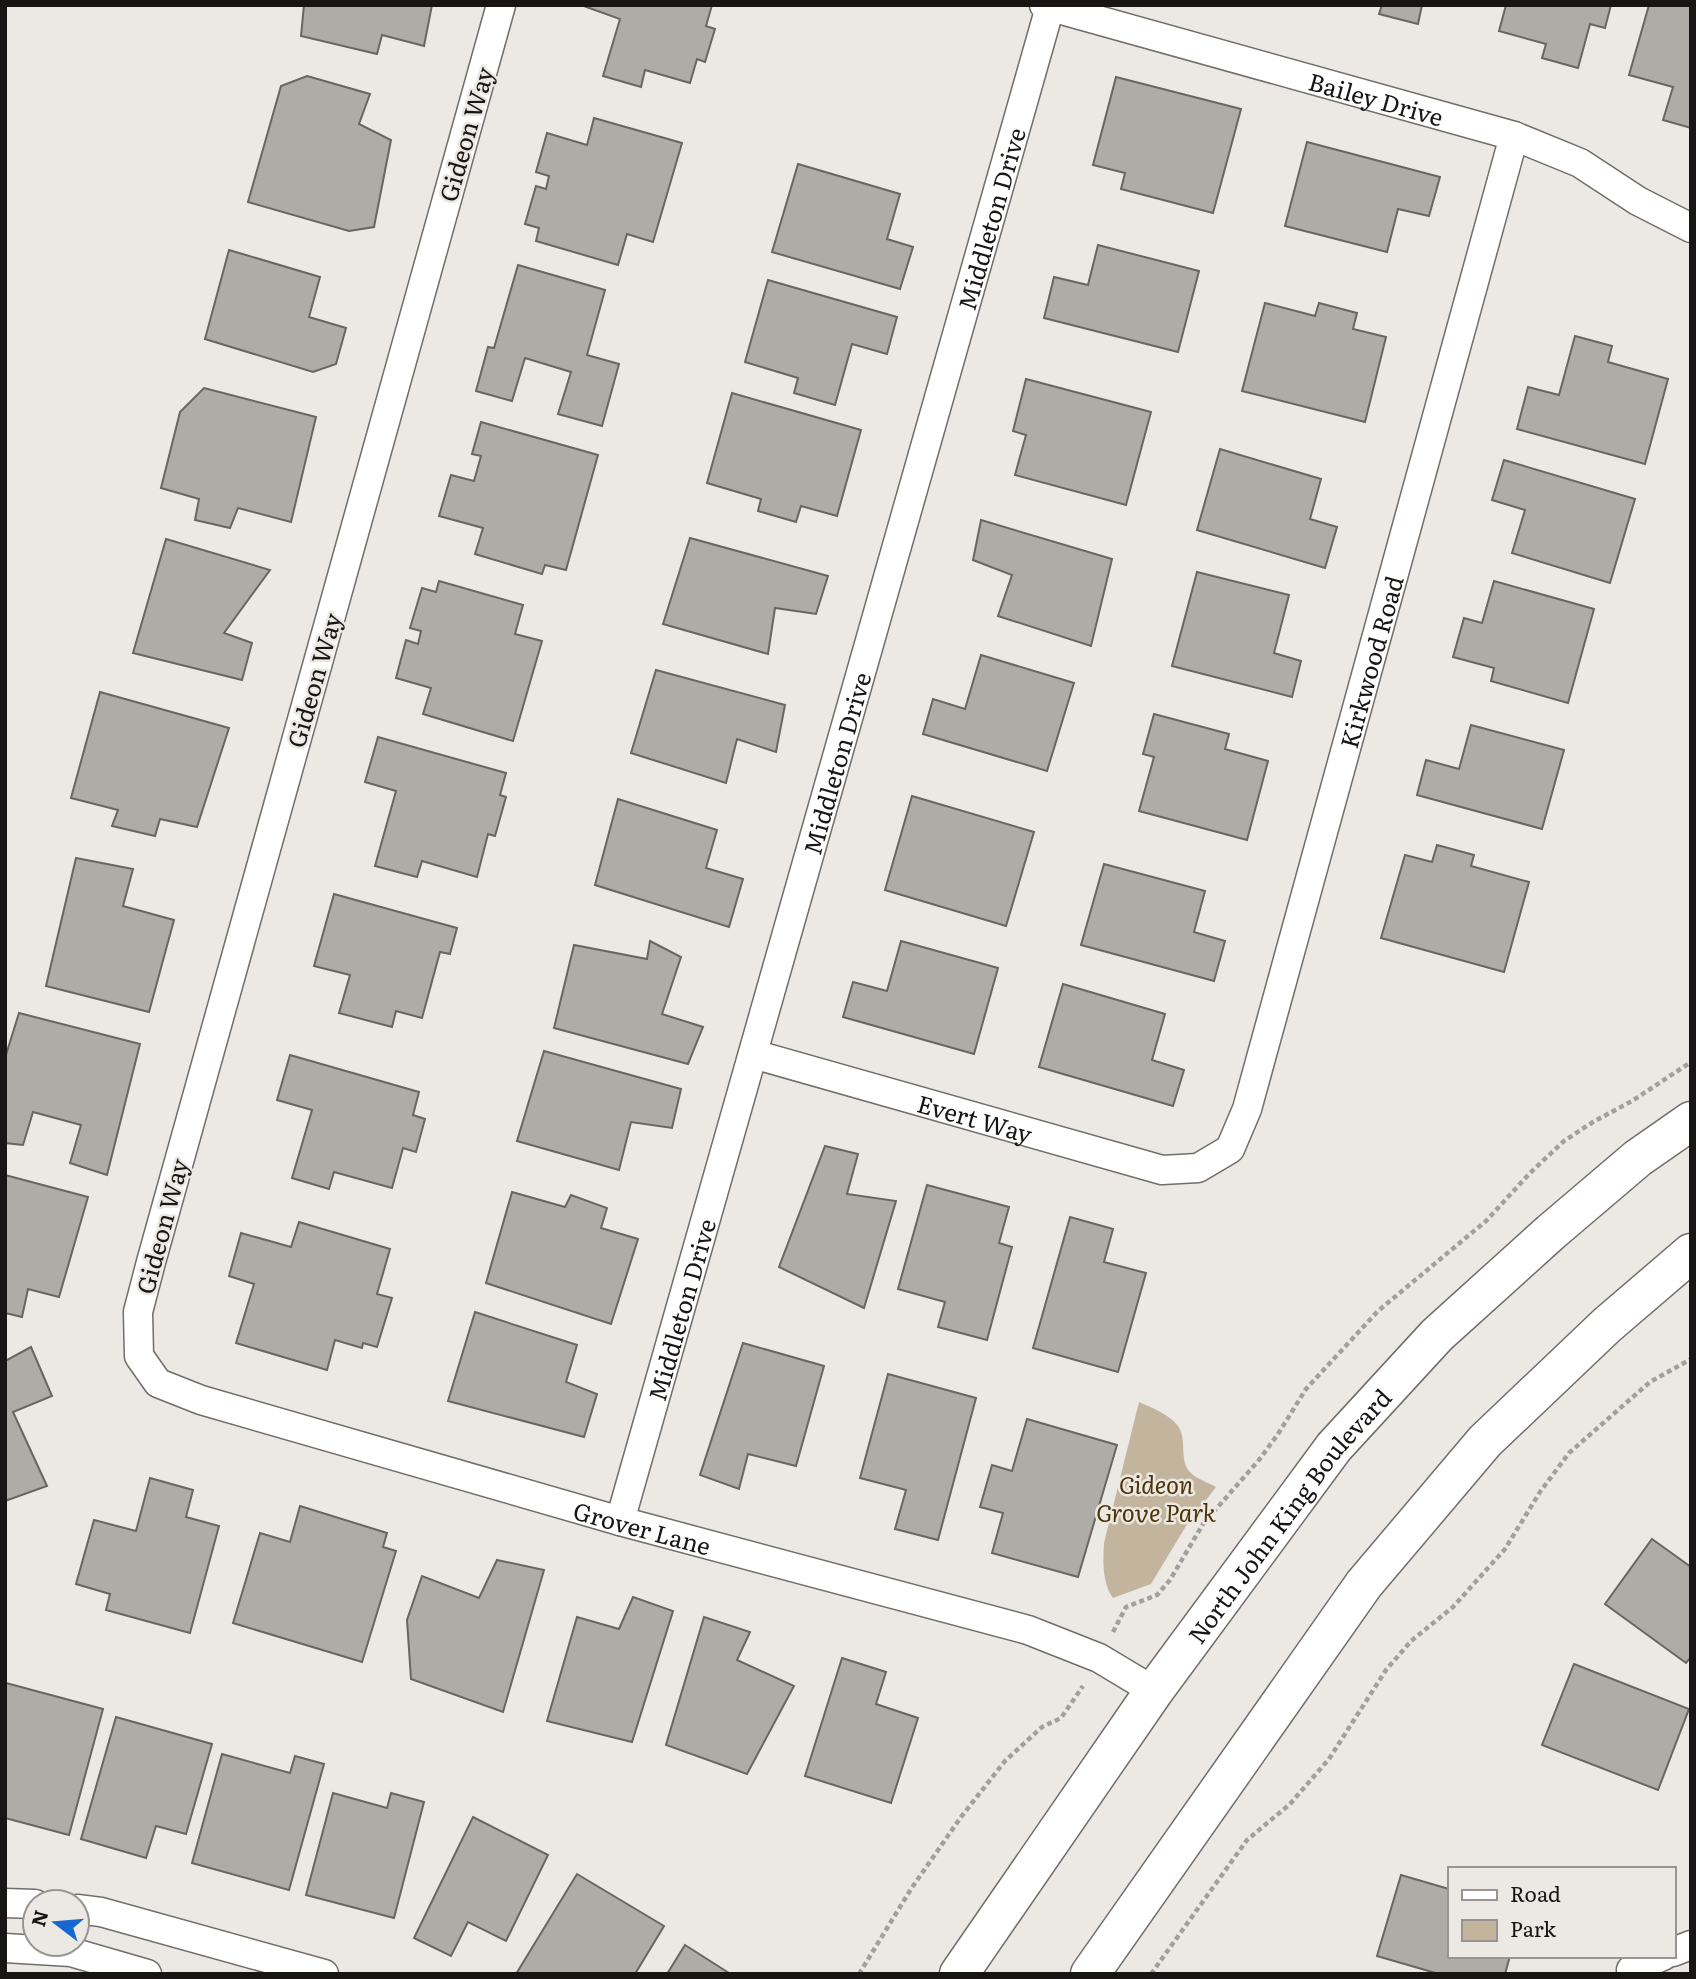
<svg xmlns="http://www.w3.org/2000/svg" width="1696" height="1979" viewBox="0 0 1696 1979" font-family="Literata,serif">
  <rect width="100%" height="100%" fill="#ece9e4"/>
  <path fill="#c3b49d" d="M1139,1402C1152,1408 1169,1414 1178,1426C1188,1440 1178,1461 1191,1473C1197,1479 1209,1483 1216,1487L1186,1526L1151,1584L1113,1598C1102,1582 1103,1561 1104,1543Z"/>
  <g fill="#afaca8" stroke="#696662" stroke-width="2">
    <polygon points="304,5 432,5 424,46 382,35 377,54 301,36"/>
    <polygon points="581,5 712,5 706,26 715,29 705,62 697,59 690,83 645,70 641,87 603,76 620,19"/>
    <polygon points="1382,5 1422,5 1418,24 1379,14"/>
    <polygon points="1506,5 1611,5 1605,28 1590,24 1578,68 1542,58 1546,44 1499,31"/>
    <polygon points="1649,5 1691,5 1691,128 1663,120 1673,87 1629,75"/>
    <polygon points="307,76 370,94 359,124 391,140 374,227 349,231 248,202 281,86"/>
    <polygon points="1116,77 1241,109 1213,213 1121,189 1125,173 1093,165"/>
    <polygon points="594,118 682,143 653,242 627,234 618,265 536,241 539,228 525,224 536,186 546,189 549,176 536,172 547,133 587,145"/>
    <polygon points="1307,142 1440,177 1429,216 1398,209 1387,252 1285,226"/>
    <polygon points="798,164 900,194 887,239 913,247 900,289 772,252"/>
    <polygon points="1098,245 1199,271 1178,352 1044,318 1054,277 1088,285"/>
    <polygon points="229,250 320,277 309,317 346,328 336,364 313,372 205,339"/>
    <polygon points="518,265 605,290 587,355 619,364 602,426 558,414 571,372 525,358 512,401 476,391 488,347 494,348"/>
    <polygon points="768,280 897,317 887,354 852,344 835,405 794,393 798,378 745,362"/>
    <polygon points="1265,303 1315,316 1319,303 1357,313 1353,329 1386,337 1365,422 1242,391"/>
    <polygon points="1575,336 1612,346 1608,362 1668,379 1645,464 1517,429 1528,387 1559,395"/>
    <polygon points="1026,379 1151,412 1126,505 1015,475 1026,435 1013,431"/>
    <polygon points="204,388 316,417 291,522 238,508 230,528 195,520 199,499 161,488 180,412"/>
    <polygon points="732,393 861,430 837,516 801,506 796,522 758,511 761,499 707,483"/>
    <polygon points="481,422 598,455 566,570 545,565 542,574 475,554 483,528 439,516 451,475 474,481 481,456 472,454"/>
    <polygon points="1220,449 1321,479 1310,519 1337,527 1325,568 1197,530"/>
    <polygon points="1504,460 1635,499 1610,583 1512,553 1525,510 1492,500"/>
    <polygon points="981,520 1112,559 1091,646 998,616 1012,575 973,560"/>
    <polygon points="690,538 828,576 816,614 775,608 768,654 663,624"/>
    <polygon points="166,539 270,570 224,633 252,643 242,680 133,653"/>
    <polygon points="1197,572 1289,595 1274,653 1301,661 1292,697 1172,666"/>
    <polygon points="439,581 523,605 515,634 542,641 513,741 423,714 431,688 396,678 406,640 418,644 421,631 410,628 422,588 436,592"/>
    <polygon points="1494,581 1594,609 1568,703 1491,681 1494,668 1453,657 1464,618 1482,623"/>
    <polygon points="981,655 1074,683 1047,771 923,734 933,699 965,709"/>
    <polygon points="656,670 785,705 776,752 737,739 726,783 631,753"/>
    <polygon points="100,692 229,728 197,827 160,819 155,836 112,826 118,810 71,798"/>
    <polygon points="1154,714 1229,734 1225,749 1268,761 1247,840 1139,811 1154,757 1143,754"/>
    <polygon points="1471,725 1564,750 1542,829 1417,795 1426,760 1459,769"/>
    <polygon points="378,737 506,773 500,795 506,797 495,836 488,834 477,877 422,861 417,877 375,866 396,791 365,782"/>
    <polygon points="912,796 1034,832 1006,926 885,890"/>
    <polygon points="618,799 717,830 706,868 743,879 729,927 595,885"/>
    <polygon points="1437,845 1474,855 1471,866 1529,882 1504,972 1381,938 1405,855 1432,862"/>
    <polygon points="76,858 133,869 123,906 174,920 149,1012 46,986"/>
    <polygon points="1104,864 1205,891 1194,932 1225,941 1214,981 1081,945"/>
    <polygon points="334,894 457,928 450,954 440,952 422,1018 396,1011 392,1027 339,1013 350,975 314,966"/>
    <polygon points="650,941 681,957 662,1014 703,1027 688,1064 554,1028 574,945 647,959"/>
    <polygon points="901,941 998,968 974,1054 843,1017 853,982 887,991"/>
    <polygon points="1063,984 1165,1014 1152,1060 1184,1070 1173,1106 1039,1067"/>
    <polygon points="19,1013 140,1044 107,1175 70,1163 81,1125 33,1112 23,1145 5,1143 5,1058"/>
    <polygon points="544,1051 681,1089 672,1128 631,1122 619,1170 517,1141"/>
    <polygon points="290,1055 419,1092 413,1115 425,1119 416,1152 403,1148 392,1188 334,1172 329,1189 292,1178 312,1110 277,1100"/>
    <polygon points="825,1146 858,1154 847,1194 896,1201 864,1308 779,1267"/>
    <polygon points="5,1175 88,1197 59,1297 28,1289 22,1317 5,1313"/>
    <polygon points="927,1185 1009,1207 999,1243 1012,1247 987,1340 938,1327 945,1302 898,1289"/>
    <polygon points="512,1192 565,1207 571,1195 607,1208 601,1228 638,1239 611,1324 486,1283"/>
    <polygon points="1070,1217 1113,1229 1104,1262 1146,1273 1118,1372 1033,1348"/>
    <polygon points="299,1222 390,1249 377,1294 392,1298 377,1347 363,1343 362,1348 335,1340 327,1370 236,1343 254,1284 229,1276 241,1233 291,1247"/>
    <polygon points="475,1312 577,1345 566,1382 597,1394 584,1437 448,1401"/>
    <polygon points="743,1343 824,1366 796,1466 748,1454 739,1489 700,1475"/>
    <polygon points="31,1347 52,1396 13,1412 47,1486 5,1501 5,1361"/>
    <polygon points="888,1374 976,1398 938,1540 895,1529 906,1490 860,1478"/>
    <polygon points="1027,1419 1117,1445 1078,1577 992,1553 1003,1513 980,1507 992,1465 1012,1471"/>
    <polygon points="150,1478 193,1490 186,1517 219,1526 190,1633 106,1610 110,1594 76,1584 94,1520 136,1531"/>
    <polygon points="300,1506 387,1533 383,1547 396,1551 362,1662 233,1623 260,1533 290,1542"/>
    <polygon points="1652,1539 1691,1567 1691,1657 1686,1663 1605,1604"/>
    <polygon points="497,1560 544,1570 503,1712 411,1679 407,1620 422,1576 479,1598"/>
    <polygon points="633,1597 673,1611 632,1742 547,1721 577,1617 619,1629"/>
    <polygon points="704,1617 750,1632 737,1660 794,1686 747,1774 666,1745"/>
    <polygon points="842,1658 886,1672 876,1704 918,1718 891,1803 805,1776"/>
    <polygon points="1574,1664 1689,1709 1658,1790 1542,1745"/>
    <polygon points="6,1683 103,1709 69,1835 5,1818"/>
    <polygon points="116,1717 212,1744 186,1834 156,1826 146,1858 81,1839"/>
    <polygon points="222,1754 290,1773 295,1756 324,1764 289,1890 192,1863"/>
    <polygon points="333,1793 387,1808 391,1793 424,1802 394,1918 306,1895"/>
    <polygon points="473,1817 548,1855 506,1941 468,1922 451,1956 414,1938"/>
    <polygon points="577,1874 664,1926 635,1974 516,1974"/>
    <polygon points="1401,1875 1449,1889 1449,1956 1510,1956 1505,1974 1439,1974 1377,1956"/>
    <polygon points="685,1945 729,1973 729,1974 667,1974"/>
  </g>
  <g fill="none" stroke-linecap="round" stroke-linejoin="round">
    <g stroke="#706e6a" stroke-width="31">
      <g id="street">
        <path id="s1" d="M501,5L151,1262L138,1312L139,1356L158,1383L201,1400L620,1521L1028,1630L1099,1658L1154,1691"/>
        <path id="s2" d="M1044,5L1514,136L1580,163L1638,201L1691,228"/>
        <path id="s3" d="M753,1054L1162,1170L1198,1168L1230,1149L1247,1109L1514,136"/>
        <path id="s4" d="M620,1521L1050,7"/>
        <polyline points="5,1903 35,1904"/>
        <polyline points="77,1909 101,1912 324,1974"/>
        <polyline points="5,1948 71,1952 147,1974"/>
        <polyline points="1673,1952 1691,1945"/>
        <polyline points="1631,1970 1663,1956"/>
      </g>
    </g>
    <g stroke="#706e6a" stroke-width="41">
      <g id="primary">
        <path id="s5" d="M959,1974L1154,1691L1334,1447L1437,1335L1551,1232L1638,1158L1691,1121"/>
        <polyline points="1090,1974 1364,1584 1485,1441 1607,1325 1691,1253"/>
      </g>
    </g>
    <g stroke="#a29f9c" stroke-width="4.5" stroke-dasharray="5 3.5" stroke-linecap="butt">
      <polyline points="1113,1632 1126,1607 1157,1595 1170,1580 1203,1524 1259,1460 1278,1434 1306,1389 1378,1311 1486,1221 1530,1173 1564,1141 1593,1122 1632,1101 1691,1062"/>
      <polyline points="859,1974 911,1889 961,1817 1005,1761 1042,1727 1061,1718 1083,1686"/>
      <polyline points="1151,1974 1247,1840 1290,1804 1329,1759 1386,1670 1411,1641 1453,1607 1505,1549 1540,1492 1569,1453 1650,1382 1691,1359"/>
    </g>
    <use href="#street" stroke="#fff" stroke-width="28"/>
    <use href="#primary" stroke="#fff" stroke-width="38"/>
  </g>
  <g text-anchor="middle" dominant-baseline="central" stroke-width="5" stroke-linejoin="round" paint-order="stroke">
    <g font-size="24" fill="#171615" stroke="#ece9e4">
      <text stroke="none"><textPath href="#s2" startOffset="345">Bailey Drive</textPath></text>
      <text transform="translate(465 134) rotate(-74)">Gideon Way</text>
      <text stroke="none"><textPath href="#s4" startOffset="1354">Middleton Drive</textPath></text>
      <text stroke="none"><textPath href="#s3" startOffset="1006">Kirkwood Road</textPath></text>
      <text transform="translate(313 680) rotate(-74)">Gideon Way</text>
      <text stroke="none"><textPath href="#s4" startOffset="788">Middleton Drive</textPath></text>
      <text stroke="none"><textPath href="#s3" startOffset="231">Evert Way</textPath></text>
      <text transform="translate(161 1226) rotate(-75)">Gideon Way</text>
      <text stroke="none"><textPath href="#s4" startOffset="220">Middleton Drive</textPath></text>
      <text stroke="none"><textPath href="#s5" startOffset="565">North John King Boulevard</textPath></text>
      <text stroke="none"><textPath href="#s1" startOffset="1939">Grover Lane</textPath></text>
    </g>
    <g font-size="24" font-style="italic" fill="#4c3407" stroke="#ece9e4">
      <text x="1156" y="1483">Gideon<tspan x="1156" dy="28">Grove Park</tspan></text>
    </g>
  </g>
  <rect width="1696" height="1979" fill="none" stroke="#171615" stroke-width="14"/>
  <rect x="1448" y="1867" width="228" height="91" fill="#ece9e4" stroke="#979591" stroke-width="2"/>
  <rect x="1462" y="1890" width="35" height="10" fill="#ffffff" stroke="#979591" stroke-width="2"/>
  <text x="1510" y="1902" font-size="21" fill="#171615">Road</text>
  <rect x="1462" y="1920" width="35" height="21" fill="#c3b49d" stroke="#979591" stroke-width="2"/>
  <text x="1510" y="1937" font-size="21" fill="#171615">Park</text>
  <g transform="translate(56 1923) rotate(286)"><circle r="33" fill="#ece9e4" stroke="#979591" stroke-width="2"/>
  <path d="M0-5L12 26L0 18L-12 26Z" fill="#1867d1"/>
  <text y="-10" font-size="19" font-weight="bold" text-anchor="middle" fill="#171615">N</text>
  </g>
</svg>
